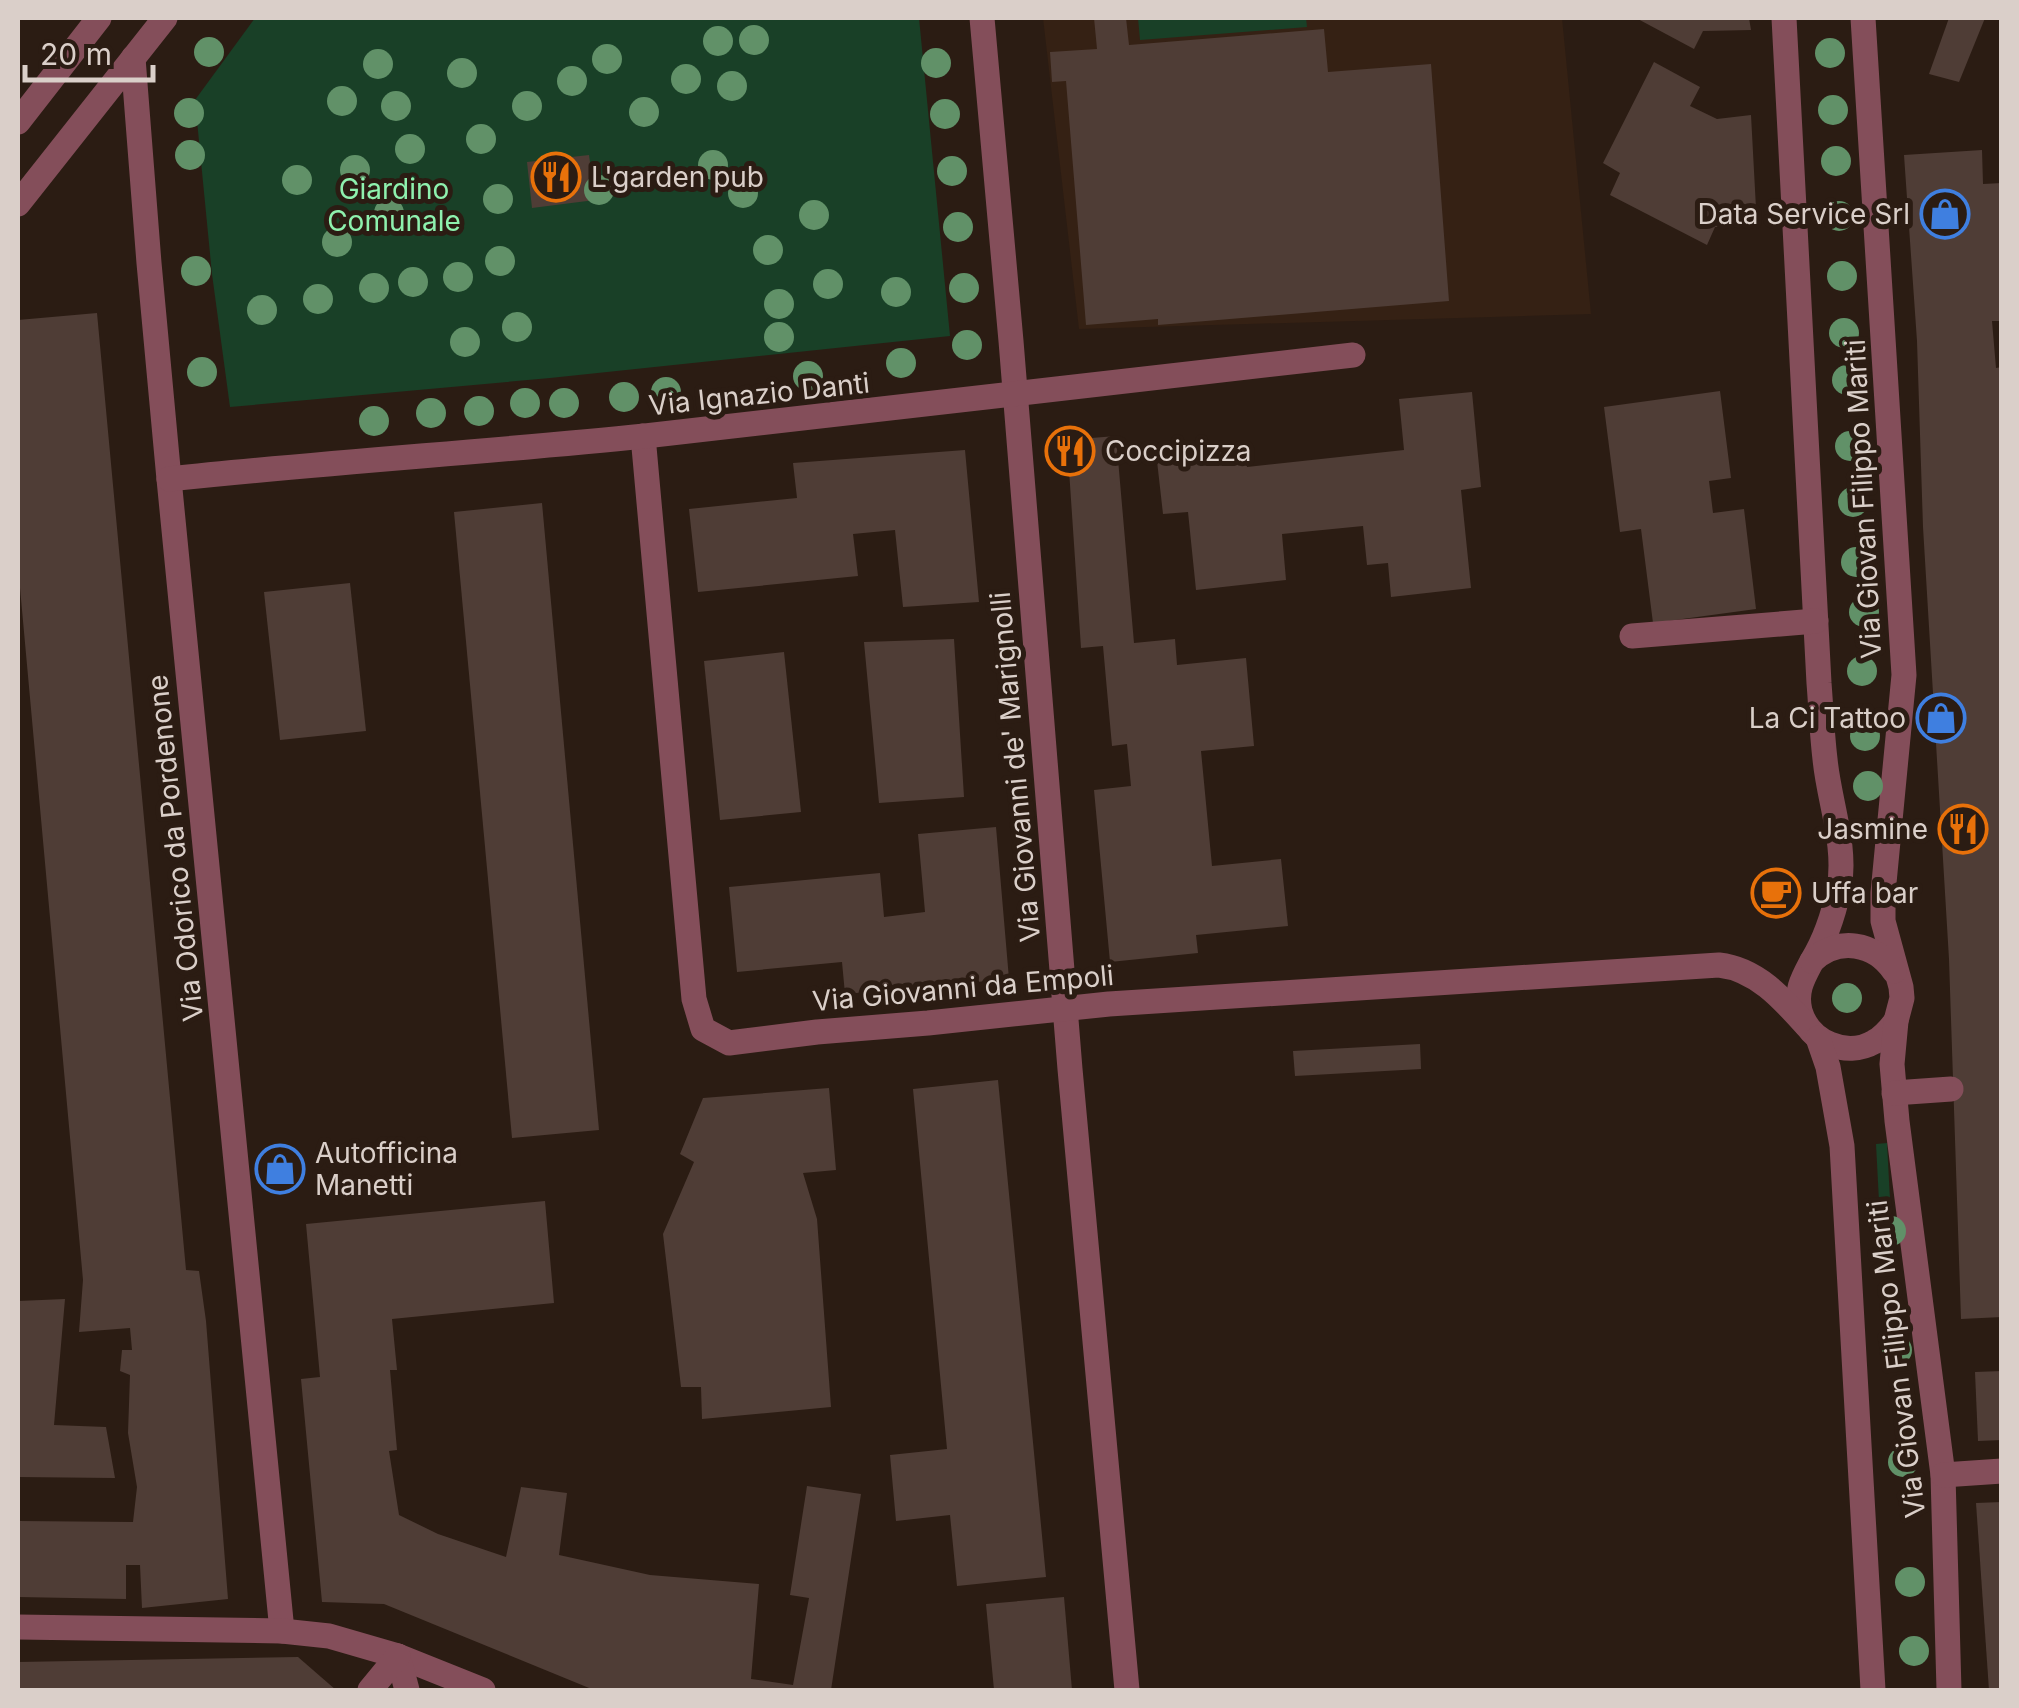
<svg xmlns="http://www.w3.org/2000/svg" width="2019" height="1708" viewBox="0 0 2019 1708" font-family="Inter,sans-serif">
  <rect width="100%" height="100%" fill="#2b1c13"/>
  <polygon fill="#352114" points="1043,18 1562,18 1591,314 1079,329"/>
  <g fill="#194027">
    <polygon points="255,18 919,18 950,336 550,378 230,407 212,274 195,100"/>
    <polygon points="1138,18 1306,18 1307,27 1140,40"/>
    <polygon points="1887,1143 1890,1200 1879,1201 1876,1144"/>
  </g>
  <g fill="#4f3d36">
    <polygon points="1094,18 1126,18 1129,45 1324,29 1328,72 1431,64 1449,301 1158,325 1158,319 1086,325 1066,81 1052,82 1050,52 1097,49"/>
    <polygon points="1636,18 1749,18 1751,30 1703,31 1694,49"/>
    <polygon points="1949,18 1985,18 1959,82 1929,74"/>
    <polygon points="1654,62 1700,87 1690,106 1717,119 1751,115 1757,227 1715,227 1707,245 1610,195 1620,173 1603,163"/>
    <polygon points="1982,150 1983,184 2002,183 2002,321 1992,321 1996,368 2002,367 2002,1317 1961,1319 1949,959 1923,527 1917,341 1904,155"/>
    <polygon points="589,155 595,200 532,208 527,162"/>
    <polygon points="97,313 186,1270 199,1271 206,1321 228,1599 142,1608 140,1565 126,1565 126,1599 18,1597 18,1521 133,1522 137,1487 128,1433 130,1375 120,1371 122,1350 132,1350 130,1328 79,1332 83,1280 18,566 18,320"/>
    <polygon points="1720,391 1731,478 1709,481 1713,513 1744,509 1756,609 1653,623 1641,529 1620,532 1604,407"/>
    <polygon points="1472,392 1481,487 1461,490 1471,588 1391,597 1388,563 1367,565 1363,526 1282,534 1286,580 1196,590 1188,512 1163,514 1156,452 1244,443 1247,467 1404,450 1399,399"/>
    <polygon points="1116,436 1134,643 1175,639 1177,665 1246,658 1254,746 1201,751 1212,866 1281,859 1288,926 1196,935 1198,953 1110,962 1094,790 1131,786 1127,744 1112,746 1103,646 1081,648 1067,440"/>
    <polygon points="965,450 979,602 903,607 895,530 853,534 858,576 698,592 689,509 797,498 793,463"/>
    <polygon points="542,503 599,1130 512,1138 454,512"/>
    <polygon points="350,583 366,731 280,740 264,592"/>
    <polygon points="954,639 964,797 879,803 864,642"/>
    <polygon points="784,652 801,812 720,820 704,661"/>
    <polygon points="996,827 1009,979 845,994 842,962 737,972 729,887 880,873 884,917 925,912 918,834"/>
    <polygon points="1420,1044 1421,1069 1295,1076 1293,1051"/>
    <polygon points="998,1080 1046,1577 957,1586 950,1515 896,1521 890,1455 947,1449 913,1089"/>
    <polygon points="829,1088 836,1170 803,1173 817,1219 831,1407 702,1419 701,1387 681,1387 663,1234 694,1162 680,1154 703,1098"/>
    <polygon points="545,1201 554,1303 392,1319 397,1370 390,1370 397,1450 389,1451 399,1515 438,1534 506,1557 521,1487 567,1493 559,1555 650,1575 759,1584 751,1679 793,1685 809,1598 790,1595 807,1486 861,1494 831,1690 594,1690 384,1604 322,1602 301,1379 320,1377 306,1224"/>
    <polygon points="65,1299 54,1425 106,1427 115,1478 18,1477 18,1301"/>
    <polygon points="2002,1371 2002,1440 1978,1441 1975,1372"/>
    <polygon points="2002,1502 2002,1690 1989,1690 1976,1503"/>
    <polygon points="1064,1597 1072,1690 994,1690 986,1604"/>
    <polygon points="298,1657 336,1690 18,1690 18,1662"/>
  </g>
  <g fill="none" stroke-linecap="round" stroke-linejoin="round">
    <g stroke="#844e5a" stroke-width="25">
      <polyline points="982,18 1011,341 1070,1069 1127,1690"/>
      <path d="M1784,18L1819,683C1821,708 1822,734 1825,759C1829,802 1847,845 1839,889C1834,912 1825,940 1812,961C1803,978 1795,991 1800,1011C1809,1042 1846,1058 1874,1042C1884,1037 1890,1029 1896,1021"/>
      <polyline points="1863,18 1904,675 1883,893 1883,921 1901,987 1902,998 1896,1021 1892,1064 1897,1121 1943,1475 1949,1690"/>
      <polyline points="133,58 149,263 169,479 282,1631"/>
      <polyline points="18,122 99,18"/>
      <polyline points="18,204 165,18"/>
      <path d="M643,436L694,999L703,1029L729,1043L817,1032L928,1023L1109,1004L1719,965C1756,969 1782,998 1806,1025"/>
      <path d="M169,479C328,462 487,452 645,436C881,411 1117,383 1353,355"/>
      <polyline points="1632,636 1816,621"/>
      <path d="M1812,961C1838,936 1875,943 1894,971"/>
      <polyline points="1818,1038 1828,1067 1842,1146 1873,1690"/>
      <polyline points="1894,1093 1951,1089"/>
      <polyline points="1943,1475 2002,1471"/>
      <polyline points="18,1627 282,1631 329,1636 398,1656 483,1690"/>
      <polyline points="398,1656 407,1690"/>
      <polyline points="370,1690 398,1656"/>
    </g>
  </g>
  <g fill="#619168">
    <circle cx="754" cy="40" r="15"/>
    <circle cx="718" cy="41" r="15"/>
    <circle cx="209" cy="52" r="15"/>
    <circle cx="1830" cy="53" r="15"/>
    <circle cx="607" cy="59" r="15"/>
    <circle cx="936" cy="63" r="15"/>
    <circle cx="378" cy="64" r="15"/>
    <circle cx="462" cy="73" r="15"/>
    <circle cx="686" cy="79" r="15"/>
    <circle cx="572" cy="81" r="15"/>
    <circle cx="732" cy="86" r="15"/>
    <circle cx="342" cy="101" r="15"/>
    <circle cx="396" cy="106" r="15"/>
    <circle cx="527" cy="106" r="15"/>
    <circle cx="1833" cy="110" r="15"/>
    <circle cx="644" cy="112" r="15"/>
    <circle cx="189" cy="113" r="15"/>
    <circle cx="945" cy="114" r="15"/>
    <circle cx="481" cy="139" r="15"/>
    <circle cx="410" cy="149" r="15"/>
    <circle cx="190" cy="155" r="15"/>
    <circle cx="1836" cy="161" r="15"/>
    <circle cx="713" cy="165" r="15"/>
    <circle cx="355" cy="170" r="15"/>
    <circle cx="952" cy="171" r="15"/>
    <circle cx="297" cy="180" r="15"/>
    <circle cx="599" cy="190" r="15"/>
    <circle cx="743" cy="193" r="15"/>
    <circle cx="498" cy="199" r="15"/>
    <circle cx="389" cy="213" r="15"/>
    <circle cx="814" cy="215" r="15"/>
    <circle cx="1839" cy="216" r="15"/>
    <circle cx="958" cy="227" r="15"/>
    <circle cx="337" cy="242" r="15"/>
    <circle cx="768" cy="250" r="15"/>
    <circle cx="500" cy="261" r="15"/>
    <circle cx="196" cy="271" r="15"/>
    <circle cx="1842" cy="276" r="15"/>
    <circle cx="458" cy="277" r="15"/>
    <circle cx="413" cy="282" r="15"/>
    <circle cx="828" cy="284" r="15"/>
    <circle cx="374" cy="288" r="15"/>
    <circle cx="964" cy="288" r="15"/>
    <circle cx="896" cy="292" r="15"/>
    <circle cx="318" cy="299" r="15"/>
    <circle cx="779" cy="304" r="15"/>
    <circle cx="262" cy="310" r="15"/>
    <circle cx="517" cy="327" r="15"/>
    <circle cx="1844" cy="333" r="15"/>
    <circle cx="779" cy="337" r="15"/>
    <circle cx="465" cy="342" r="15"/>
    <circle cx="967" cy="345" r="15"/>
    <circle cx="901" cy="363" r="15"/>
    <circle cx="202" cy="372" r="15"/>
    <circle cx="808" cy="376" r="15"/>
    <circle cx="1847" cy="380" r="15"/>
    <circle cx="666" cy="392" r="15"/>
    <circle cx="624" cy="397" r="15"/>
    <circle cx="525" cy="403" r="15"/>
    <circle cx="564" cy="403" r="15"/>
    <circle cx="479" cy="411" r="15"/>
    <circle cx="431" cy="413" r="15"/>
    <circle cx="374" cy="421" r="15"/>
    <circle cx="1850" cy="446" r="15"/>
    <circle cx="1853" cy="502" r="15"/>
    <circle cx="1856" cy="562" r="15"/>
    <circle cx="1864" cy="612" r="15"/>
    <circle cx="1862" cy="671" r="15"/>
    <circle cx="1865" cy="736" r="15"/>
    <circle cx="1868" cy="786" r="15"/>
    <circle cx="1847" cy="998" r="15"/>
    <circle cx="1891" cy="1231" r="15"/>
    <circle cx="1897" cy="1350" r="15"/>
    <circle cx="1903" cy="1462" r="15"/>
    <circle cx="1910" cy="1582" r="15"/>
    <circle cx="1914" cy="1651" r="15"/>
  </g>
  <defs>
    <g id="restaurant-ring" transform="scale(2.5)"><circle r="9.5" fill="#2b1c13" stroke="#e8710a" stroke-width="1.5"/><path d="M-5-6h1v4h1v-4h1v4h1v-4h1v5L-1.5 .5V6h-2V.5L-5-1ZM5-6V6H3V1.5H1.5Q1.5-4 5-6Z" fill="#e8710a"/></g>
    <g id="shop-ring" transform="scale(2.5)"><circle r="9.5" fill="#2b1c13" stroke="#3f7fe0" stroke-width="1.5"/><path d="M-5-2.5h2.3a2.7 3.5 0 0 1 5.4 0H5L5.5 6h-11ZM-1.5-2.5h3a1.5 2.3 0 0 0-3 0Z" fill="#3f7fe0"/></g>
    <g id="cafe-ring" transform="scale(2.5)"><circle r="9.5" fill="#2b1c13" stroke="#e8710a" stroke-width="1.5"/><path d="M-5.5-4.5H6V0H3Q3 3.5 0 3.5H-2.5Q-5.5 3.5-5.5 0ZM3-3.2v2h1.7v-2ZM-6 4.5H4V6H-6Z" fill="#e8710a"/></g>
  </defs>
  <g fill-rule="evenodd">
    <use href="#restaurant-ring" x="556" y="177"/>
    <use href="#shop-ring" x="1945" y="214"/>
    <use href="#restaurant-ring" x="1070" y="451"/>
    <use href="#shop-ring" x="1941" y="718"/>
    <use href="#restaurant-ring" x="1963" y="829"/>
    <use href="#cafe-ring" x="1776" y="893"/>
    <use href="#shop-ring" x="280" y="1169"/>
  </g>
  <g text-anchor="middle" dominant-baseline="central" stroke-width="10" stroke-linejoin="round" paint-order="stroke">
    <g font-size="28" fill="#dacfc9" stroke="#2b1c13" text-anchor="start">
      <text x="591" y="177">L'garden pub</text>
      <text x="1910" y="214" text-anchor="end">Data Service Srl</text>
      <text x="1105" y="451">Coccipizza</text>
      <text x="1906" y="718" text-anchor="end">La Ci Tattoo</text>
      <text x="1928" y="829" text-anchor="end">Jasmine</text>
      <text x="1811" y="893">Uffa bar</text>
      <text x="315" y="1153">Autofficina<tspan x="315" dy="32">Manetti</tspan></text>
    </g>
    <g font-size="28" fill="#8ef1ae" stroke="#2b1c13">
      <text x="394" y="189">Giardino<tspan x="394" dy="32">Comunale</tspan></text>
    </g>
    <g font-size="28" fill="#dacfc9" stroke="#2b1c13">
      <text transform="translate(759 394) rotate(-6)">Via Ignazio Danti</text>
      <text transform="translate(1863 499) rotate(-93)">Via Giovan Filippo Mariti</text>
      <text transform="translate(1015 767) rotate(-95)">Via Giovanni de' Marignolli</text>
      <text transform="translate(175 848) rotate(-96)">Via Odorico da Pordenone</text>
      <text transform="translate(963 988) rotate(-5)">Via Giovanni da Empoli</text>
      <text transform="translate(1896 1359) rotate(-97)">Via Giovan Filippo Mariti</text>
    </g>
  </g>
  <rect width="2019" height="1708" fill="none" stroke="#dacfc9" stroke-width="40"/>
  <path d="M25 65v15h128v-15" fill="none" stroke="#dacfc9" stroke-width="5"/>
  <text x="40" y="65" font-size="30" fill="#dacfc9" stroke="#2b1c13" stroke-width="8" paint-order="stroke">20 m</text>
</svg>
